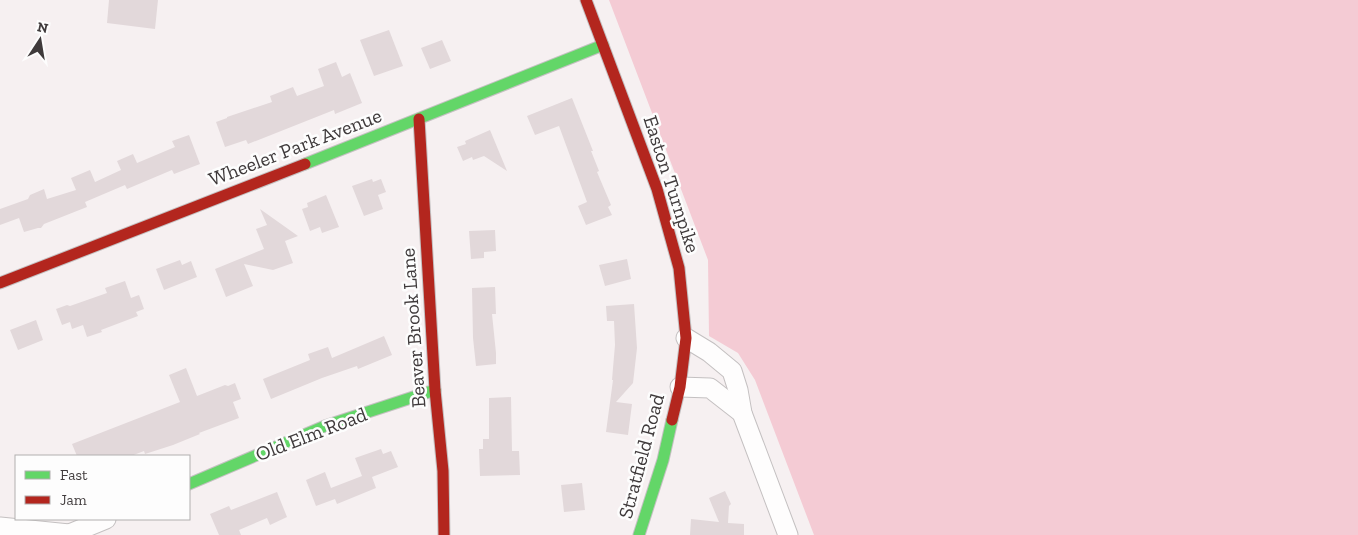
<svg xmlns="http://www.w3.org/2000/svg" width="1358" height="535" viewBox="0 0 1358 535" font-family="'Zilla Slab',serif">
  <rect width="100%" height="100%" fill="#f6f0f1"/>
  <polygon fill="#f4cbd4" points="609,0 1358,0 1358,535 814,535 755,380 738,353 709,336 708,260"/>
  <g fill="#e2d8da">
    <polygon points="109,0 158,0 155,29 107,23"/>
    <polygon points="389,30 403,66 374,76 360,40"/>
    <polygon points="442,40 451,61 430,69 421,48"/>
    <polygon points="336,62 342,77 350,73 362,103 335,114 334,110 248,144 246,140 225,147 216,122 227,118 227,117 272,102 270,96 293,87 297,96 324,86 318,69"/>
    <polygon points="572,98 593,151 591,151 599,171 597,172 611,205 608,207 612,215 586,225 578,206 587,202 559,126 535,135 527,116"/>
    <polygon points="490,130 507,171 484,156 473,160 472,157 463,161 457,147 466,144 465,141"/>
    <polygon points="189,135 200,164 174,174 172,170 127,189 125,185 85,202 87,207 44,224 41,228 38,228 24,232 19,218 0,225 0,209 28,199 30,195 44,189 47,199 76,190 71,178 90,170 95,182 121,170 117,161 133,154 137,163 175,147 172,141"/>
    <polygon points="372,179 373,182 381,179 386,192 378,195 383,209 364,216 352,186"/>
    <polygon points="326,195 339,227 322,233 320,227 310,231 302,209 308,207 307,203"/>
    <polygon points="260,209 298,236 285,241 293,263 273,270 244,264 253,286 226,297 215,269 264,249 256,229 267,225"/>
    <polygon points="495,230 496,251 484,252 484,258 471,259 469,231"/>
    <polygon points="627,259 631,279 605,286 599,265"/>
    <polygon points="180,260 182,265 191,261 197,277 164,290 156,269"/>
    <polygon points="125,281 131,298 139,295 144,309 136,312 138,316 101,330 102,332 87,337 83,325 72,329 70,322 62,325 56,309 67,305 70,306 107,293 105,288"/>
    <polygon points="495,287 496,314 492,314 496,353 496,364 476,366 473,338 472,288"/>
    <polygon points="634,304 637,348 633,383 616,402 632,404 628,435 606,432 613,380 612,380 613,368 615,345 614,321 607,321 606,306"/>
    <polygon points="36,320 43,340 18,350 10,330"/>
    <polygon points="384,336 392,355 358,369 357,366 322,378 271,399 263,379 310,360 308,354 328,347 332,358"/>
    <polygon points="186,368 197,396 225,385 228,386 235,383 241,399 233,402 239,418 199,433 200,434 173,445 145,454 144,451 131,456 77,456 72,444 180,402 169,375"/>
    <polygon points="511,397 512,451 519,451 520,475 480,476 479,449 483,449 483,439 489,439 489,398"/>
    <polygon points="381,449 383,454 391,451 398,467 372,477 376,488 337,504 335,499 316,506 306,480 325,472 331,488 362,476 355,458"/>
    <polygon points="582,483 585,510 564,512 561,485"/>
    <polygon points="725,491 731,504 729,506 728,523 744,524 744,535 690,535 691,519 719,522 709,498"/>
    <polygon points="277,492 287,517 270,525 267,518 239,530 241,535 219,535 210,514 229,506 231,510"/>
  </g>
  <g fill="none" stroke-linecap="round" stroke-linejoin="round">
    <g stroke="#c4c0c1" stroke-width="21">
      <g id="street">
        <polyline points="686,338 709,352 732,371 738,390 742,413 788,535"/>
        <polyline points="680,387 710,388 742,413"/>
        <polyline points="0,527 69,534"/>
        <polyline points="67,535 106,519"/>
      </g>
    </g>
    <g stroke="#c4c0c1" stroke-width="13">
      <g id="fast">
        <polyline points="305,164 603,45"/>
        <polyline points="189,484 325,426 435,390"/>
        <polyline points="639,535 663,460 672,420"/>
      </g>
    </g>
    <g stroke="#c4c0c1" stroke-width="13">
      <g id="jam">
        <polyline points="586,0 657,189 679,268 686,338 680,387 672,420"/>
        <polyline points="419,119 435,390 443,471 444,535"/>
        <polyline points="0,283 305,164"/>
      </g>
    </g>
    <use href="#street" stroke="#fefdfd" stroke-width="19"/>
    <use href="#fast" stroke="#63d668" stroke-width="11"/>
    <use href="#jam" stroke="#b3261e" stroke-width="11"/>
  </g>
  <g text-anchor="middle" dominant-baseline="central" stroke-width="5" stroke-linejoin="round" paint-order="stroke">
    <g font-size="20" fill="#3f3a3b" stroke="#fdfdfd">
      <text transform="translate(295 147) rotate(-21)">Wheeler Park Avenue</text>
      <text transform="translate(672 184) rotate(72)">Easton Turnpike</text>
      <text transform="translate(413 328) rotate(-94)">Beaver Brook Lane</text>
      <text transform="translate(311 434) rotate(-21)">Old Elm Road</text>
      <text transform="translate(641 456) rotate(-75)">Stratfield Road</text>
    </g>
  </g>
  <rect x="15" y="455" width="175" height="65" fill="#fdfdfd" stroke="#b1afaf"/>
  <rect x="25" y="471" width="25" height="8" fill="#63d668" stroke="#b1afaf"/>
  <text x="60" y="480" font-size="15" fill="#3f3a3b">Fast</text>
  <rect x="25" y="496" width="25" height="8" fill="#b3261e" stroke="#b1afaf"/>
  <text x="60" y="505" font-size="15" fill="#3f3a3b">Jam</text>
  <g transform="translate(40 40) rotate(12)" stroke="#fdfdfd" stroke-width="4" paint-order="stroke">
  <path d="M0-4L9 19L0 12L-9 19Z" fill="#3f3a3b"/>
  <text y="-8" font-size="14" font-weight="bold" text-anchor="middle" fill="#3f3a3b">N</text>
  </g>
</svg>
